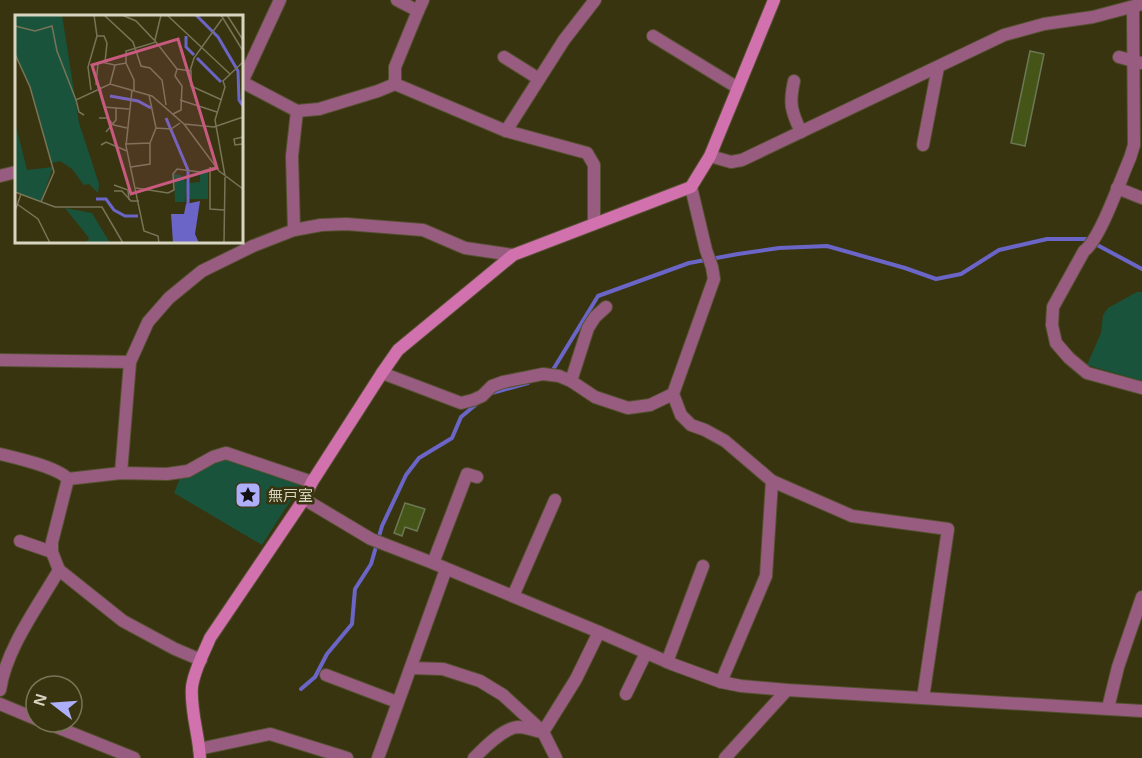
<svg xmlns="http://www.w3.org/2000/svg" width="1142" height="758" viewBox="0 0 1142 758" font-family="Arial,'Noto Sans JP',sans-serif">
  <rect width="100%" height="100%" fill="#383410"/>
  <g fill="#19533b">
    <polygon points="1137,292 1142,292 1142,381 1087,365 1101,333 1103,315 1108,308"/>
    <polygon points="225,457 302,483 262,545 174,493 180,478"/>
  </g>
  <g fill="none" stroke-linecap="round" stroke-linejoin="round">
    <g stroke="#6a65c7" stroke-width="4">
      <polyline points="551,373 598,296 689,263 738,254 779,248 827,246 905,268 936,279 961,274 999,250 1047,239 1086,239 1142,269"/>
      <polyline points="492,393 528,383"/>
      <polyline points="301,689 315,677 327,654 352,624 355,589 371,564 382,526 406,475 419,458 452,438 461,417 479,402"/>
    </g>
  </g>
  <g fill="#455517" stroke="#6c7755" stroke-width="1.5">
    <polygon points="1030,51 1044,54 1025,146 1011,143"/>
    <polygon points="405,503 425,509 417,531 405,527 402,536 394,533"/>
  </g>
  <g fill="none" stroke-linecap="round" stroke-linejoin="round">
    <g stroke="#555130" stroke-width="14">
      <g id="street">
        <polyline points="280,0 242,82 297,111 319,109 378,91 395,84 506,131 587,153 594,165 594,223"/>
        <polyline points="397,0 418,11 423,0"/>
        <path d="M1133,7L1134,145L1130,158C1121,178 1100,240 1084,251L1053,307L1052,325L1056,343L1069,358L1087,373L1142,388"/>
        <polyline points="653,36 738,88"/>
        <polyline points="504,57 539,79"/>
        <polyline points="1119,57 1141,63"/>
        <path d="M794,81C789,103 791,111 801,132"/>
        <polyline points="395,84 395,67 418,11"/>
        <polyline points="506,131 564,40 595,0"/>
        <polyline points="923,145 938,67"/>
        <polyline points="710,156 731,162 742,160 1004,35 1044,24 1093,17 1142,4"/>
        <polyline points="0,176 16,172"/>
        <polyline points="691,187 706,250 712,267 714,279 673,394 681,415 691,425 705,430 725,441 772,481 766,576 721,682"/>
        <polyline points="1117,188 1142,198"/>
        <polyline points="294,230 292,156 297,111"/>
        <polyline points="0,360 130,362 148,322 169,298 202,271 253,246 294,230 321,225 346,224 423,230 465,248 513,255"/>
        <polyline points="382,373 461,403 473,400 482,396 492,386 503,382 543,374 559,376 571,381 595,397 628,408 650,405 673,394"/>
        <polyline points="571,381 588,328 595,317 606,307"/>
        <path d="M0,454C17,458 57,467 68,479"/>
        <polyline points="121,473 130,362"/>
        <polyline points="772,481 852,516 948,529 923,698"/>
        <polyline points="304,499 371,539 433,563 599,632 672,664 721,682 741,686 787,690 1142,711"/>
        <polyline points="20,541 52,552"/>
        <polyline points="433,563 467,474 477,477"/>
        <polyline points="59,570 52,552 52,542 68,479 121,473 167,474 188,471 213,457 226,453 312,482"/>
        <polyline points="513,596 555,500"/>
        <polyline points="667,662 703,566"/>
        <polyline points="411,668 443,669 480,681 503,695 543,732 556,758"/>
        <polyline points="326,675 397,702"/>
        <path d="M0,690C6,649 38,606 59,570L123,621L175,649L201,660"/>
        <polyline points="626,694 646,653"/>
        <polyline points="0,704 36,719"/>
        <polyline points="1108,708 1118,667 1142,597"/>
        <polyline points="44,722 134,758"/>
        <polyline points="199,749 270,734 347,758"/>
        <polyline points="378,758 446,569"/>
        <path d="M474,758C484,748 503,728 518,727C526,727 535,731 543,732L576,679L599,632"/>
        <polyline points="725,758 787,690"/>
      </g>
    </g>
    <g stroke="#555130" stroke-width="14">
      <path id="secondary" d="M200,758C199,735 190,710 192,687C194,670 204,653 210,638L304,499L312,482L382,373L398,350L513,255L691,187L710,156L774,0"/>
    </g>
    <use href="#street" stroke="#985c81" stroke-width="12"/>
    <use href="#secondary" stroke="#d171ae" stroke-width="12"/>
  </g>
  <defs>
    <g id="sight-square" transform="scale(1.35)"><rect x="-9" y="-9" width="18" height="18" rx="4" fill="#adaffb" stroke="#383410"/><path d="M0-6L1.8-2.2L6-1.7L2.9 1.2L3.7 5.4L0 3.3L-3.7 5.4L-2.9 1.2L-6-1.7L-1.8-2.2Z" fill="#111"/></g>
  </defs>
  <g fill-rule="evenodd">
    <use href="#sight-square" x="248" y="495"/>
  </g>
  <g text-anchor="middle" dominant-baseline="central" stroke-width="5" stroke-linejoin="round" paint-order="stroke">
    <g font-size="15" fill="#d7d5c1" stroke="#383410" text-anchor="start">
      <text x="268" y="495">無戸室</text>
    </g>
  </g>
  <g transform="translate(15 15)">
    <rect width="228" height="228" fill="#383410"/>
    <path d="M0,0H47L64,108L84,169L83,178L74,169L69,170L57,154L45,146L37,148L15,73L0,39ZM0,107L12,155L38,152L26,187L0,177ZM193,155V184H173L174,168L185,167V157ZM159,159L166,160L172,169L170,187H160ZM50,193L77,198L95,228H71L74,223Z" fill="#19533b"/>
    <path d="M185,186L180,219L184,228H158L156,199H169L171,189Z" fill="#6a65c7"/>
    <path fill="none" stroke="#6a65c7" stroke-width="3" d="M181,0L203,22L223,56L224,85L228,91M171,21V32L179,40M182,43L206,67M95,81L123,86L136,93M151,103L173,155V190M81,184H91L99,195L110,201H123"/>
    <path fill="none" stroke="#787457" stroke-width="1.5" d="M89,0L118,27L126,51L135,53L147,65L151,90M107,0L121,6L141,27M152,0L215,59M206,0L228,36M212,0L228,25M0,11L20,16L37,11L42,36L61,85L95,69L137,81L169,109L199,112L228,102M82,21H89L92,28L90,47M140,25L146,0M0,39L15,72L39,157L26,187M111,48V36L141,27L162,54M100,50L111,48L119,65V76M175,56L179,43L207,4M81,70L83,48L86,47L100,50L95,69M85,72L89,92L114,94M76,75L73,52L82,21L79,0M117,75L111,131L129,216L143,221L144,228M134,80L141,113M61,85L64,97L69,100M165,85L202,97M158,99L166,95L167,71L160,61L162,54L176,56V71L207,85M84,103H92L99,110L112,113M169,109L204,156L228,174M91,117L101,105V93M110,129L135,128L141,113L156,114L165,108M227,129L220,130L219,124L228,122M86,130L91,127L112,136M116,152L135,149V128M195,152V194L209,195M210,161L200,105L210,72L208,66L228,47M99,170L113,175L114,185M121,173L153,178L159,175L158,159L162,154L185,157L201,152M99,176H107L116,186H124M0,177L40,192H87L108,228M2,189L23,204L35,228M0,196L6,179M209,228L210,162"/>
    <path fill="#c95a7f" fill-opacity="0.15" stroke="#c95a7f" stroke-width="3" d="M163,24L202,153L116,179L77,50Z"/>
    <rect width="228" height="228" fill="none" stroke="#d7d5c1" stroke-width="3"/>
  </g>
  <g transform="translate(54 704) rotate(287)"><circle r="28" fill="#383410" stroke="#787457" stroke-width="1.5"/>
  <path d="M0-4.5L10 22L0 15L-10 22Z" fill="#adaffb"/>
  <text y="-9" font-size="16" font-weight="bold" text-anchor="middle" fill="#d7d5c1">N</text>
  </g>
</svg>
